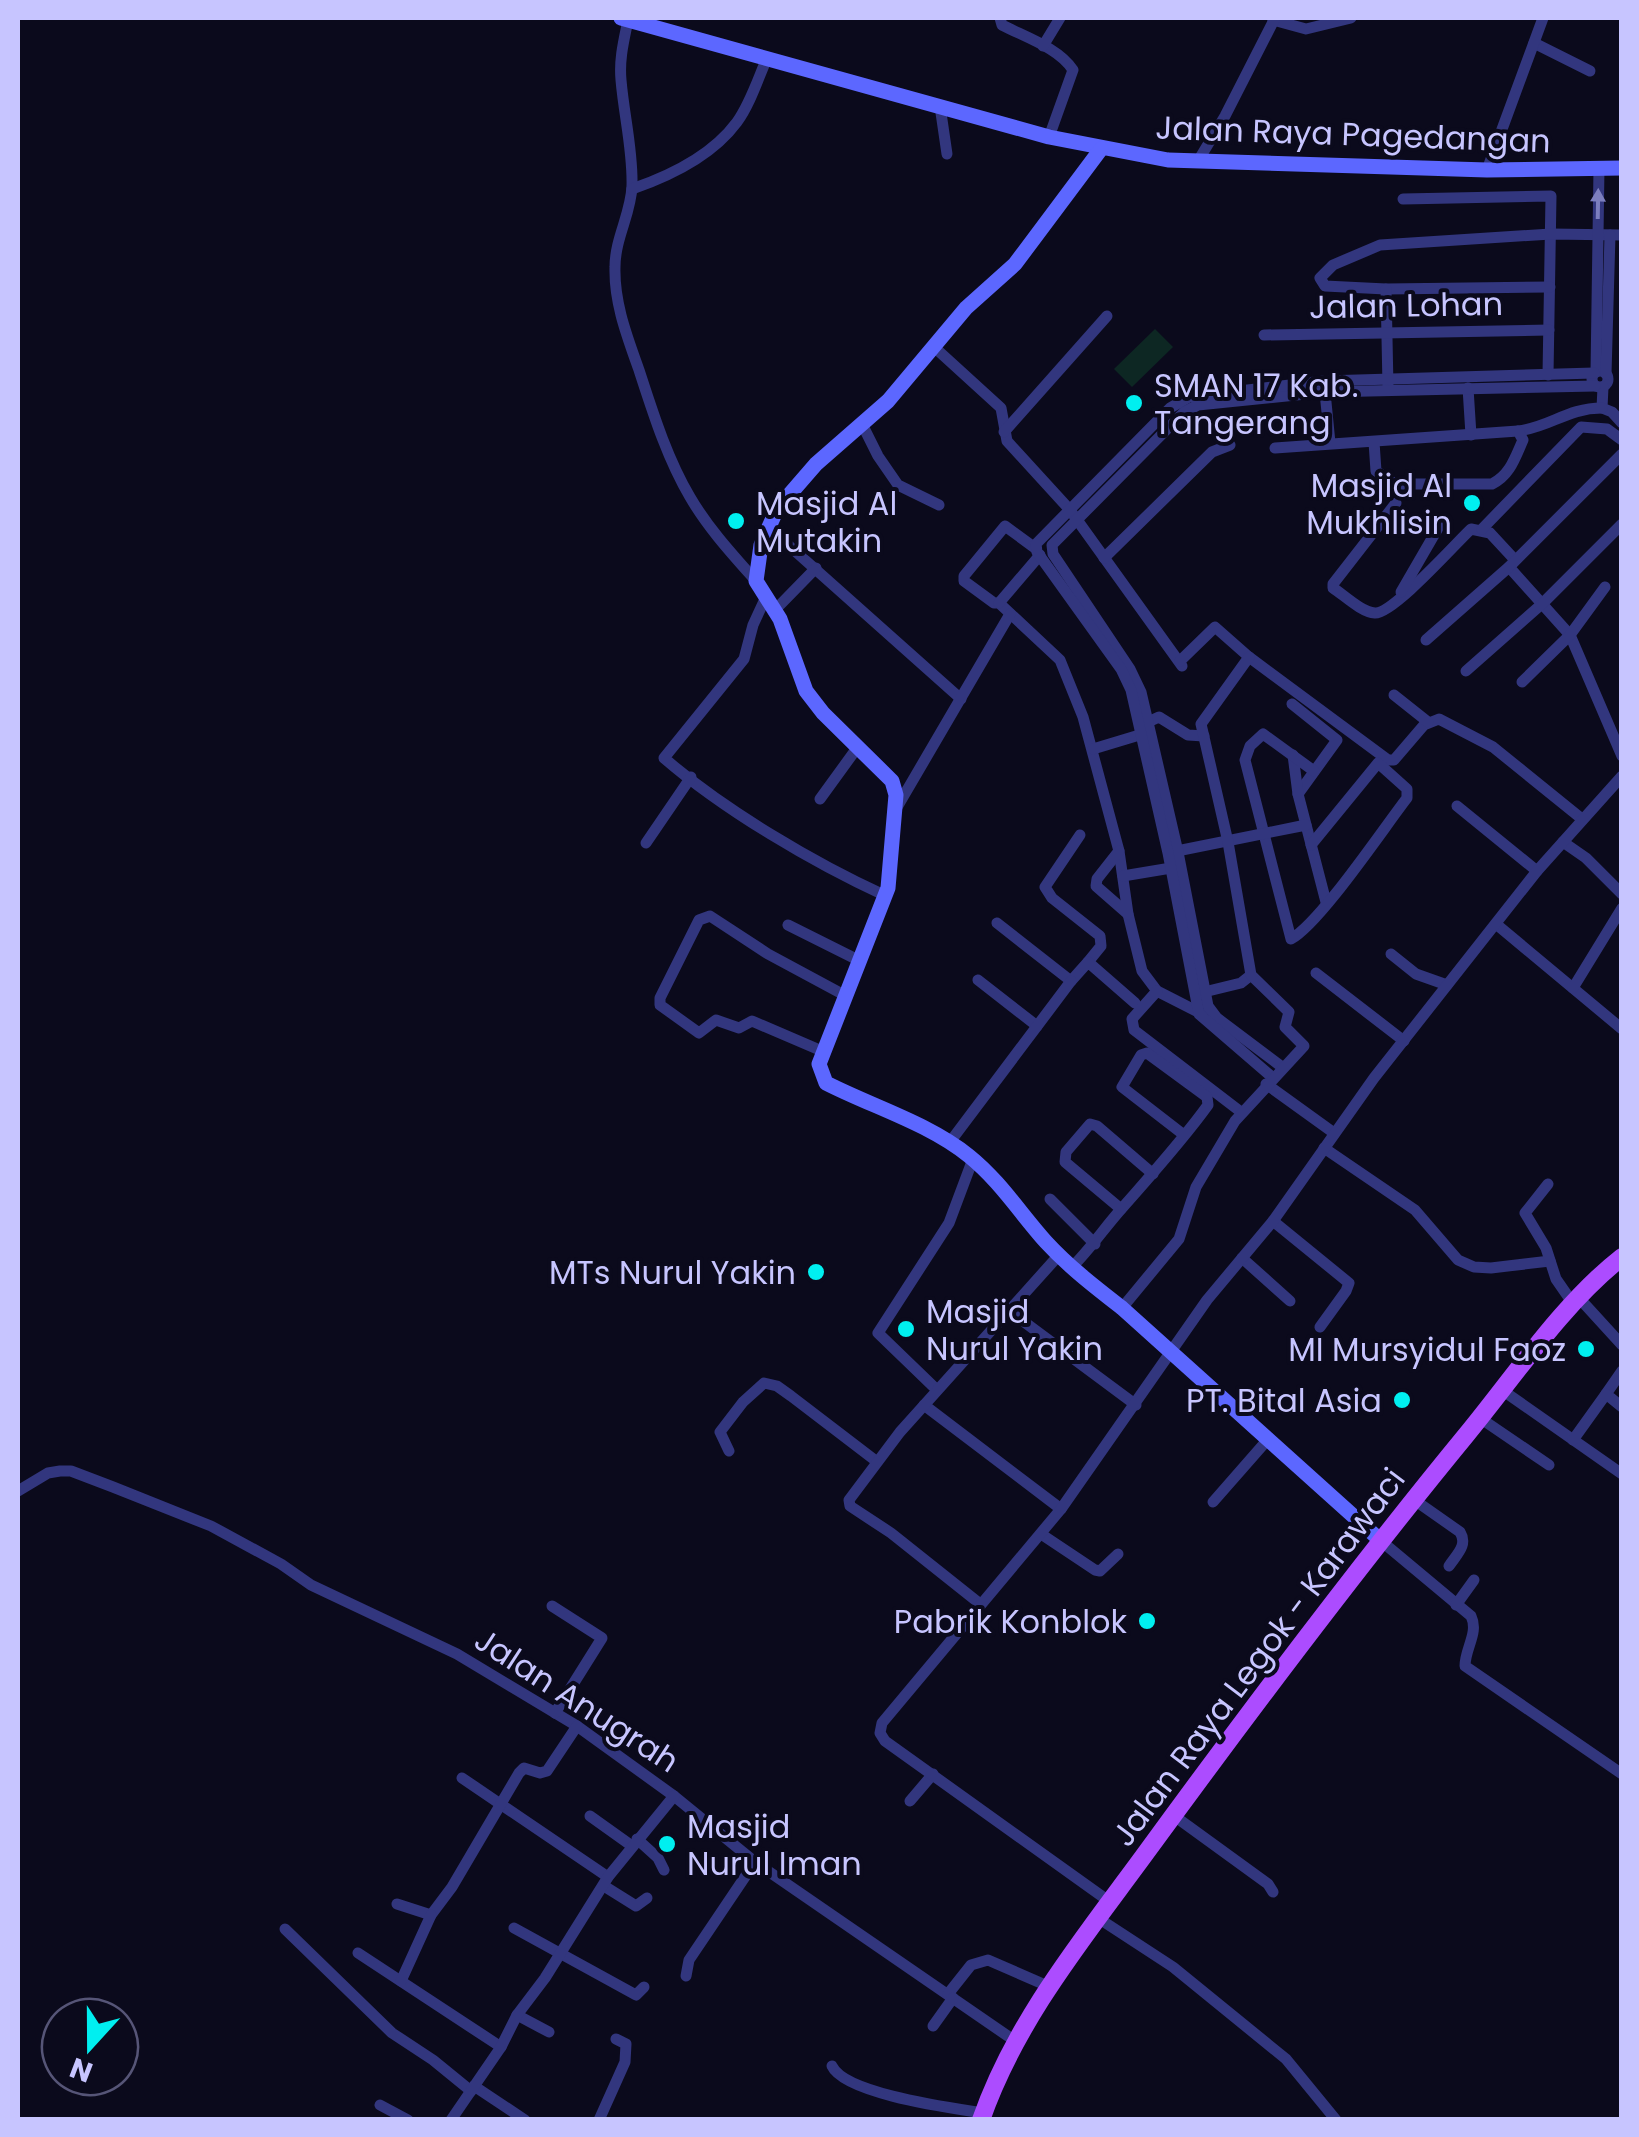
<svg xmlns="http://www.w3.org/2000/svg" width="1639" height="2137" viewBox="0 0 1639 2137" font-family="Poppins,sans-serif">
  <rect width="100%" height="100%" fill="#0b0a1c"/>
  <polygon fill="#0d2723" points="1155,329 1173,347 1132,387 1114,369"/>
  <g fill="none" stroke-linecap="round" stroke-linejoin="round">
    <g stroke="#32367e" stroke-width="11">
      <path d="M1000,18L1002,25C1025,37 1059,48 1073,70L1049,137"/>
      <path d="M628,20C624,40 619,59 621,80C624,116 633,150 632,186C631,214 615,238 615,267C614,303 627,336 639,370C653,413 667,458 690,497C708,528 732,554 756,581"/>
      <polyline points="1273,20 1306,29 1351,18"/>
      <polyline points="1534,43 1590,71"/>
      <polyline points="1043,46 1060,18"/>
      <polyline points="940,106 947,154"/>
      <polyline points="1198,161 1225,116 1275,18"/>
      <polyline points="1487,170 1543,18"/>
      <path d="M632,189C670,176 712,156 737,122C750,104 758,79 767,58"/>
      <polyline points="1403,199 1551,196 1548,375"/>
      <polyline points="1550,287 1386,289 1325,286 1320,278 1333,265 1380,245 1551,234 1622,235"/>
      <polyline points="1386,289 1388,387"/>
      <polyline points="1264,335 1549,330"/>
      <polyline points="933,346 1001,408 1007,441 1070,510 1182,666"/>
      <circle cx="1600" cy="379" r="8"/>
      <polyline points="1596,372 1599,168"/>
      <polyline points="1606,374 1610,235"/>
      <polyline points="1603,387 1602,408 1612,412 1622,423"/>
      <polyline points="1468,388 1471,435"/>
      <polyline points="1325,392 1330,443"/>
      <polyline points="862,424 878,456 898,485 939,505"/>
      <path d="M1518,431C1551,427 1567,408 1602,408"/>
      <polyline points="1004,432 1107,316"/>
      <path d="M1275,448L1518,431L1523,440C1515,458 1510,475 1492,484H1395L1376,471L1374,442"/>
      <path d="M1396,503L1333,584V588C1344,595 1361,612 1375,613C1393,614 1455,544 1471,529L1490,533L1515,560"/>
      <polyline points="768,527 961,699"/>
      <polyline points="1482,529 1581,427 1607,429 1622,440"/>
      <polyline points="1035,548 1005,526 964,576 964,581 994,603 999,603 1060,660 1083,717 1119,851 1128,914 1142,971 1157,991 1202,1014"/>
      <polyline points="1104,558 1212,452 1230,445"/>
      <polyline points="1509,567 1570,635 1622,756"/>
      <polyline points="1401,592 1441,523"/>
      <path d="M765,599L753,625L744,659L664,758C724,810 814,863 886,896"/>
      <polyline points="999,603 1040,555"/>
      <polyline points="774,611 816,568"/>
      <polyline points="1426,640 1509,567 1622,454"/>
      <polyline points="1180,661 1215,627 1249,657 1388,760 1394,760 1424,725 1439,719 1493,747 1582,819"/>
      <polyline points="1466,671 1543,603 1622,524"/>
      <polyline points="1522,682 1570,635 1605,587"/>
      <polyline points="1394,695 1428,722"/>
      <polyline points="1292,704 1337,740 1298,794"/>
      <polyline points="1148,722 1159,717 1188,735 1204,736"/>
      <polyline points="1093,749 1146,733"/>
      <polyline points="1293,755 1298,794 1326,902"/>
      <polyline points="820,799 857,748"/>
      <polyline points="1457,806 1537,871"/>
      <polyline points="896,809 1010,614"/>
      <polyline points="1080,835 1045,887 1052,898 1100,936 1101,946 1088,962"/>
      <polyline points="1563,842 1586,858 1622,894"/>
      <polyline points="646,843 691,777"/>
      <path d="M1311,845L1378,763L1407,789V798C1383,829 1320,923 1291,939L1245,760L1250,746L1263,734L1314,771"/>
      <polyline points="1119,851 1097,879 1096,886 1128,914"/>
      <polyline points="1172,852 1306,825"/>
      <polyline points="1123,876 1171,868"/>
      <polyline points="997,923 1071,981 1088,962 1135,1003"/>
      <polyline points="1496,924 1622,1029"/>
      <polyline points="788,925 860,961"/>
      <polyline points="1391,954 1416,974 1447,985"/>
      <polyline points="1316,973 1404,1041"/>
      <polyline points="978,980 1037,1026"/>
      <polyline points="1573,988 1622,908"/>
      <polyline points="1157,991 1132,1019 1134,1030 1241,1112"/>
      <polyline points="1200,993 1241,983 1251,975"/>
      <polyline points="822,1051 752,1021 739,1028 716,1020 699,1033 660,1005 660,998 699,920 710,916 768,954 846,996"/>
      <polyline points="1282,1067 1217,1018 1208,1006 1178,852 1141,692 1130,669 1053,554 1052,545 1184,412 1198,405 1325,392 1595,386"/>
      <polyline points="1272,1077 1199,1014 1168,853 1131,690 1121,669 1037,552 1036,544 1170,408 1189,397 1324,381 1594,373"/>
      <polyline points="1266,1084 1334,1133"/>
      <polyline points="950,1142 1071,981"/>
      <polyline points="1324,1148 1415,1210 1458,1260 1474,1267 1491,1268 1550,1261"/>
      <polyline points="1548,1184 1525,1213 1546,1248 1556,1279 1574,1305"/>
      <polyline points="1050,1199 1095,1244"/>
      <polyline points="1121,1209 1065,1162 1066,1152 1090,1124 1097,1126 1153,1174"/>
      <polyline points="1273,1221 1349,1283 1346,1291 1320,1327"/>
      <polyline points="1242,1258 1290,1301"/>
      <path d="M1072,1267C1091,1248 1105,1227 1123,1207C1152,1174 1182,1141 1208,1105L1207,1097L1147,1053L1141,1055L1122,1087L1184,1135"/>
      <polyline points="1580,1299 1622,1345"/>
      <polyline points="1122,1308 1179,1239 1196,1187 1235,1121 1304,1046 1285,1027 1289,1012 1251,975 1228,842 1201,724 1249,657"/>
      <polyline points="1008,1310 1136,1405"/>
      <polyline points="1622,1371 1606,1394 1622,1407"/>
      <polyline points="937,1390 878,1333 949,1223 973,1159"/>
      <polyline points="1502,1390 1622,1474"/>
      <polyline points="924,1405 1061,1509"/>
      <polyline points="1480,1418 1549,1465"/>
      <polyline points="1573,1440 1606,1394"/>
      <polyline points="729,1451 720,1432 743,1402 764,1383 777,1386 791,1396 876,1461"/>
      <polyline points="18,1491 48,1473 60,1471 71,1471 113,1487 211,1526 281,1564 311,1585 457,1654 577,1726 674,1796 755,1862 1015,2041"/>
      <path d="M1413,1499L1460,1532C1468,1545 1457,1554 1449,1566"/>
      <polyline points="1213,1502 1269,1438"/>
      <polyline points="1041,1534 1095,1570 1100,1571 1118,1554"/>
      <path d="M1380,1540L1471,1616C1479,1633 1465,1648 1465,1666L1622,1774"/>
      <polyline points="979,1603 891,1533 850,1506 849,1500 900,1432 1059,1255"/>
      <polyline points="1456,1605 1474,1580"/>
      <polyline points="552,1606 602,1638 555,1713"/>
      <polyline points="462,1778 608,1877"/>
      <polyline points="910,1801 933,1774"/>
      <polyline points="1173,1815 1268,1884 1273,1892"/>
      <polyline points="590,1816 632,1846"/>
      <polyline points="637,1839 658,1858 664,1870"/>
      <polyline points="604,1886 636,1906 647,1898"/>
      <polyline points="1110,1902 885,1741 880,1733 882,1723 1061,1509 1207,1300 1273,1221 1374,1078 1537,871 1622,776"/>
      <polyline points="397,1904 431,1915 452,1887 519,1773 524,1768 540,1773 547,1771 577,1726"/>
      <polyline points="1098,1918 1173,1967 1286,2059 1336,2120"/>
      <polyline points="514,1928 636,1995 644,1987"/>
      <polyline points="285,1929 392,2033 433,2060 471,2091"/>
      <polyline points="358,1953 501,2047"/>
      <polyline points="686,1976 689,1960 755,1862"/>
      <polyline points="401,1981 431,1915"/>
      <polyline points="948,1994 971,1965 988,1960 1050,1987"/>
      <polyline points="517,2015 549,2032"/>
      <polyline points="933,2026 953,1998"/>
      <path d="M832,2066C845,2094 952,2108 983,2113"/>
      <polyline points="474,2086 525,2120"/>
      <polyline points="380,2105 408,2120"/>
      <polyline points="451,2120 501,2047 517,2015 545,1978 608,1877 674,1796"/>
      <polyline points="599,2120 625,2062 626,2044 616,2039"/>
    </g>
    <g stroke="#5c67ff" stroke-width="15">
      <polyline points="621,18 1049,137 1168,160 1487,170 1622,168"/>
      <path d="M1101,149L1015,264L966,308L888,401L816,464L777,509L761,545L756,581L780,619L806,691L823,713L892,781L896,795L888,888L819,1064L826,1083C873,1107 928,1123 969,1156C1000,1181 1020,1213 1046,1242C1069,1267 1095,1287 1122,1308L1380,1540"/>
    </g>
    <path stroke="#ac4cff" stroke-width="18" d="M981,2120C1016,2019 1086,1935 1148,1850C1251,1709 1356,1569 1467,1434C1514,1377 1563,1303 1622,1257"/>
  </g>
  <defs><path id="oneway-solid" d="M-6-.8H1V-3.2L6.5 0L1 3.2V.8H-6Z" transform="scale(2.5)"/></defs>
  <use fill="#7c7ebe" href="#oneway-solid" transform="translate(1598 204) rotate(-89)"/>
  <g fill="#00eff0" stroke="#0b0a1c" stroke-width="4">
    <circle cx="1134" cy="403" r="10"/>
    <circle cx="1472" cy="503" r="10"/>
    <circle cx="736" cy="521" r="10"/>
    <circle cx="816" cy="1272" r="10"/>
    <circle cx="906" cy="1329" r="10"/>
    <circle cx="1586" cy="1349" r="10"/>
    <circle cx="1402" cy="1400" r="10"/>
    <circle cx="1147" cy="1621" r="10"/>
    <circle cx="667" cy="1844" r="10"/>
  </g>
  <g text-anchor="middle" dominant-baseline="central" stroke-width="8" stroke-linejoin="round" paint-order="stroke">
    <g font-size="32" fill="#c7c5ff" stroke="#0b0a1c">
      <text transform="translate(1353 134) rotate(2)">Jalan Raya Pagedangan</text>
      <text transform="translate(1406 305) rotate(-1)">Jalan Lohan</text>
      <text transform="translate(1258 1657) rotate(-53)">Jalan Raya Legok - Karawaci</text>
      <text transform="translate(577 1700) rotate(33)">Jalan Anugrah</text>
    </g>
    <g font-size="32" fill="#c7c5ff" stroke="#0b0a1c" text-anchor="end">
      <text x="1154" y="385" text-anchor="start">SMAN 17 Kab.<tspan x="1154" dy="37">Tangerang</tspan></text>
      <text x="1452" y="485">Masjid Al<tspan x="1452" dy="37">Mukhlisin</tspan></text>
      <text x="756" y="503" text-anchor="start">Masjid Al<tspan x="756" dy="37">Mutakin</tspan></text>
      <text x="796" y="1272">MTs Nurul Yakin</text>
      <text x="926" y="1311" text-anchor="start">Masjid<tspan x="926" dy="37">Nurul Yakin</tspan></text>
      <text x="1566" y="1349">MI Mursyidul Faoz</text>
      <text x="1382" y="1400">PT. Bital Asia</text>
      <text x="1127" y="1621">Pabrik Konblok</text>
      <text x="687" y="1826" text-anchor="start">Masjid<tspan x="687" dy="37">Nurul Iman</tspan></text>
    </g>
  </g>
  <rect width="1639" height="2137" fill="none" stroke="#c7c5ff" stroke-width="40"/>
  <g transform="translate(90 2047) rotate(201)"><circle r="48" fill="#0b0a1c" stroke="#565577" stroke-width="2.5"/>
  <path d="M0-8L18 38L0 25L-18 38Z" fill="#00eff0"/>
  <text y="-15" font-size="28" font-weight="bold" text-anchor="middle" fill="#c7c5ff">N</text>
  </g>
</svg>
